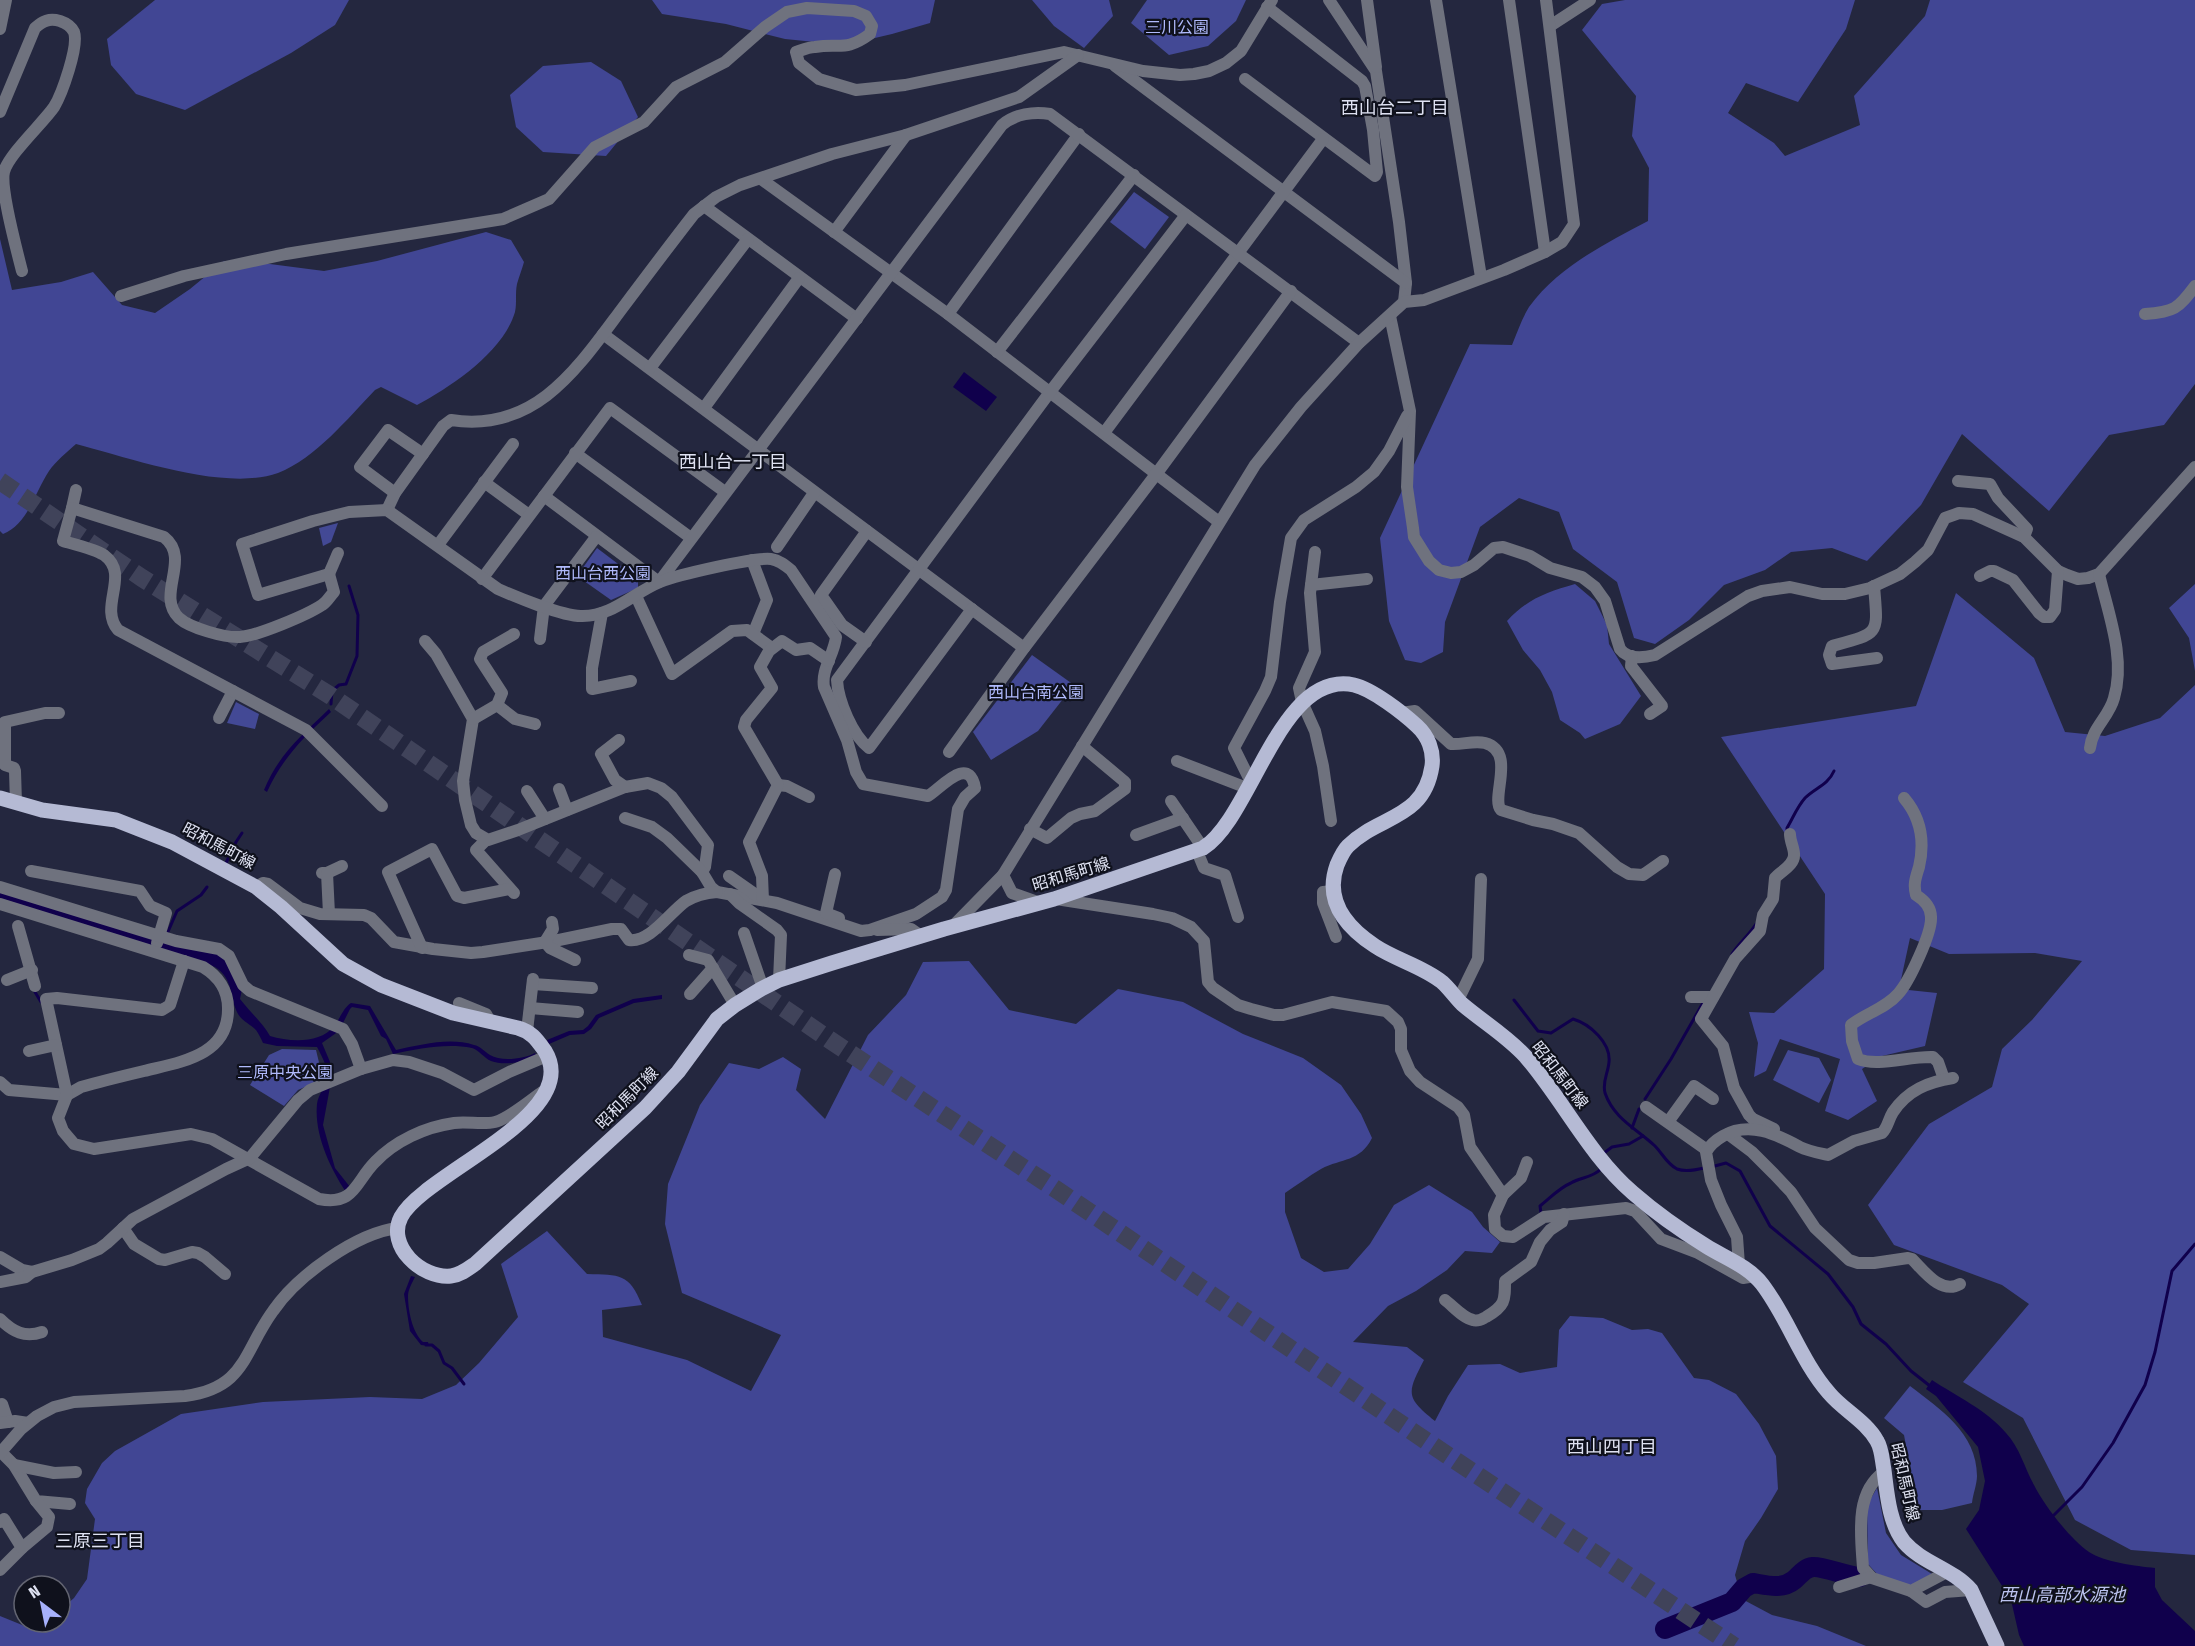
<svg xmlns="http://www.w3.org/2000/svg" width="2195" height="1646" viewBox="0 0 2195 1646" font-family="'Fira Sans Condensed','Noto Sans JP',sans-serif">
  <rect width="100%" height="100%" fill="#24273f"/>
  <g fill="#434995">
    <polygon points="1147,0 1246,0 1236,21 1208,46 1169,55 1131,23"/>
    <polygon points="1134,192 1169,217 1145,249 1110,222"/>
    <polygon points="338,523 331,542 323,546 319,528"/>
    <polygon points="597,548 638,579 638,588 611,600 577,576"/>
    <polygon points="1032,655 1074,685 1038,731 991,760 973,732"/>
    <polygon points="236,702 259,714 255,729 227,723"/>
    <polygon points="282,1049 316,1050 323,1079 298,1090 284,1106 250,1085 269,1055"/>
    <polygon points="1788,1050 1819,1058 1831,1080 1819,1103 1773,1080"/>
    <path d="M1910,1386C1940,1409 1977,1433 1977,1476C1977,1484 1973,1494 1972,1503L1942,1510H1918L1904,1435L1884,1418Z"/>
    <polygon points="1877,1488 1886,1533 1901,1555 1932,1574 1911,1586 1877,1574 1868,1564 1867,1505"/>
  </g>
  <g fill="#414694">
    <polygon points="155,0 349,0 335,25 291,53 185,110 136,94 111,65 107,39"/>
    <polygon points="652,0 935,0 930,23 892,34 845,45 785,39 726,24 662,14"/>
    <polygon points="1032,0 1109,0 1113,16 1084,48 1054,26"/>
    <path d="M1625,0H1855L1846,29L1798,102L1746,83L1728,113L1774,143L1785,156L1860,125L1854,96L1925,16L1930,0H2195V384L2164,425L2109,435L2049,511L1962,434L1921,505L1867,561L1832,548L1791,552L1765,570L1724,585L1689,620L1655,644L1634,638L1617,582L1573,549L1559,512L1519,498L1480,527L1445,622L1443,652L1421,663L1405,660L1389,621L1380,538L1470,344L1512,345C1517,333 1522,318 1529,307C1559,266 1605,244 1648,221L1649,168L1632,136L1636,96L1582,30L1602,4Z"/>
    <polygon points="591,62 621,81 638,117 606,156 543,152 516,127 510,95 543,66"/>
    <path d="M486,232L511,240L524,262C522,269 519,277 517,284C515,293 517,303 515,312C503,352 452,386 417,405L381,387L375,390C348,418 316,458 278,473C225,492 130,458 76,444C67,452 56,461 49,471C35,492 28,524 3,534L0,531V239L12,290L61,282L93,272L122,305L155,313L190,289L224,261L270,264L324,271L377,261Z"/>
    <path d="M1575,584L1595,601L1607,625L1609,644L1641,696L1620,724L1585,739L1580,733L1560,720L1552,692L1540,670L1523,650L1507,621C1527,599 1547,592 1575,584Z"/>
    <polygon points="2195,584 2195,671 2189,638 2169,608"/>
    <polygon points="1956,593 2034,658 2065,732 2105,736 2160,718 2195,685 2195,1555 2131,1550 2075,1520 2023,1418 1963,1382 2029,1304 2002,1285 1894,1245 1868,1205 1929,1124 1992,1087 2002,1049 2032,1020 2082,961 2035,953 1949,954 1910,938 1899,989 1937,993 1925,1046 1882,1056 1862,1069 1877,1101 1848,1120 1825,1111 1840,1059 1780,1039 1766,1071 1754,1077 1758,1043 1749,1012 1774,1013 1824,969 1825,894 1721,737 1916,706"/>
    <path d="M969,961L1009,1010L1076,1024L1118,989L1183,1002L1243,1034L1303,1058L1341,1085L1361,1114L1372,1138C1360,1162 1342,1158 1321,1169C1309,1176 1297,1185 1285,1193V1212L1301,1258L1324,1272L1348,1269L1370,1244L1394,1205L1429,1185L1472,1212L1483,1227L1500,1242L1492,1253L1465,1251L1447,1270L1416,1291L1388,1306L1353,1342L1407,1347L1424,1360C1407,1393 1405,1397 1435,1421L1448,1396L1468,1365L1500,1364L1520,1373L1557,1367L1559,1330L1570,1316L1603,1318L1632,1330L1648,1329L1662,1333L1694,1378L1709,1380L1736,1394L1759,1424L1776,1456L1778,1489L1761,1518L1745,1541L1735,1575L1742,1599L1772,1615L1817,1626L1866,1646H0V1616L32,1629L43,1622H60V1610L74,1598L87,1579L95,1519L85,1503L87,1489L102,1463L115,1451L181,1414L263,1402L370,1397L422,1399L456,1385L479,1363L518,1317L501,1264L547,1231L587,1274C620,1275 629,1273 642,1305L602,1310L603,1337L687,1360L751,1391L781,1335L682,1293L665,1224L668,1184L700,1105L729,1063L759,1069L783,1057L801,1069L796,1090L825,1119L868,1035L906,995L923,962Z"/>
  </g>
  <g fill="#10004c">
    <polygon points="964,372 997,397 986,411 953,387"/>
    <path d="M329,709L331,712C304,737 283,757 267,792L264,790C279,754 301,736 329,709Z"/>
    <path d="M0,889L222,955L242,989L240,999C250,1012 262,1022 270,1036C290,1042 320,1044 334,1026C340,1019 343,1008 351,1003L370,1006L396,1050C421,1045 449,1037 474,1045C480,1046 485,1052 490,1055C501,1062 524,1059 535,1053L537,1057C525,1062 504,1066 491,1061C484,1058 479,1050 472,1048C445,1043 419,1049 393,1054L386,1039L381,1036L368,1010L352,1007L350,1009L339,1031L322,1043L330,1062L332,1076L323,1125L335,1168L350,1187L346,1192C330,1168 314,1134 317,1104C318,1095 326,1085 327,1078C329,1068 321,1055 317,1047L277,1046L263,1043C261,1039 259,1034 256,1030C250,1024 242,1021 238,1014C229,997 234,979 215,967L0,898Z"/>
    <polygon points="662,995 662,999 634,1003 599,1018 591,1029 584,1034 570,1035 549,1044 547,1040 569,1031 583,1030 588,1026 596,1015 633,999"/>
    <path d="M411,1276L415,1277C412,1283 408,1290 408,1296C408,1310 412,1332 423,1342H428L429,1346L421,1345L410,1331L404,1294Z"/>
    <path d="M1932,1380C1956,1396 1987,1410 2006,1433C2020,1448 2024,1467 2034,1485C2044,1505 2070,1539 2089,1552C2104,1562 2136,1566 2155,1568V1587L2162,1600L2195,1631V1646H2024L2019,1635L2011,1600L1966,1529L1979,1510L1985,1481L1978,1447L1936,1396L1926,1389Z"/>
  </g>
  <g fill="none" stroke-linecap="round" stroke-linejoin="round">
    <g stroke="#10004c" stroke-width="3">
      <polyline points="331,704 332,691 339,685 346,684 357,656 358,615 349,586"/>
      <path d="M1787,833V828C1793,818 1797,807 1805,798C1815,788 1828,785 1834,771"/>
      <polyline points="226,863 236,842 242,833"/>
      <polyline points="167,934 177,911 201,895 207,887"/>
      <path d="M1732,954C1739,943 1749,935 1756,924"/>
      <polyline points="35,992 41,1002"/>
      <path d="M1514,1000L1538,1031L1551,1033L1573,1019C1590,1024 1611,1043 1609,1062C1608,1074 1602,1081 1605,1093C1614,1119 1637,1129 1655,1146C1662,1153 1667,1164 1677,1169C1685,1172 1696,1170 1704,1168"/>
      <polyline points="1645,1099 1671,1059 1704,1001"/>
      <polyline points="1632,1128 1639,1109"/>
      <polyline points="1604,1153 1612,1147 1629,1144 1643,1136"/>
      <polyline points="1711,1167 1726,1163 1740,1171 1770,1226 1828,1274 1853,1307 1861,1324 1886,1344 1911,1371 1930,1386"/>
      <path d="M1541,1213L1540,1206C1550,1198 1559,1188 1571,1183C1581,1177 1592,1178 1601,1169"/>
      <polyline points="426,1345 432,1345 439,1351 444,1363 452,1368 464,1384"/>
      <polyline points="2054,1515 2082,1487 2113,1443 2145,1385 2155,1352 2172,1271 2195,1244"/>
    </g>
    <path stroke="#10004c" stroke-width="20" d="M1665,1629L1732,1602L1744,1588L1753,1583C1766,1585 1782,1590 1794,1580C1800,1575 1804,1568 1813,1567C1822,1566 1847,1576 1860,1577"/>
    <polyline stroke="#40435a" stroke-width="18" stroke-dasharray="18 9" stroke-linecap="butt" points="0,481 142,578 331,696 830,1040 1060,1192 1447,1455 1734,1646"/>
    <g stroke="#6f727e" stroke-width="12">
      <polyline points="1329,0 1376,71 1399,222 1406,283 1404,302"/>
      <polyline points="1367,0 1376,67"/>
      <polyline points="1436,0 1481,277"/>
      <polyline points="1509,0 1545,252"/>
      <polyline points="1550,26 1590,0"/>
      <polyline points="0,29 6,0"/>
      <polyline points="1115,66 1406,283"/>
      <polyline points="1245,79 1375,176 1377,172 1373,130 1365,86 1362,81 1267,7"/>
      <path d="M0,112L35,28C43,21 49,18 60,21C66,23 71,26 74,32C79,46 62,94 54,107C43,123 8,155 4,172C0,189 17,251 22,271"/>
      <polyline points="761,179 948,314 1219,522"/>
      <polyline points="704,206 857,319"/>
      <polyline points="834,232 906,135"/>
      <path d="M121,296L184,276L286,254L503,219L549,199L595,147L644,122L676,87L725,62L765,27L787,12L807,8L854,11L866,16L872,26L870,34C845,52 841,43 815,47C809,47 802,50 796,52L799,63L819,79L856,90L905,85L1064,52L1143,71L1180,75L1194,74L1209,71L1226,63L1241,51L1272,0"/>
      <polyline points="948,314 1079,134"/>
      <path d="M2145,314C2174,312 2178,309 2195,286"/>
      <path d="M1390,316L1410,411L1407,487L1413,528L1414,537L1429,561L1439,570L1451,573L1461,572L1474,565L1494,548L1503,547L1530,556L1550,568L1582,577L1595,587L1605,601L1620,649C1628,660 1643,658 1655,655L1748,596L1762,591L1790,587L1822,594H1845L1870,588L1900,574L1915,562L1928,550L1945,518L1959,513L1973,514L2024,537L2058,571L2067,575L2078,579L2088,578L2099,574L2195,467"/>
      <polyline points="603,334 1024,648"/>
      <polyline points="997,352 1134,175"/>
      <polyline points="650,368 748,239"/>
      <polyline points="704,408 799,278"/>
      <polyline points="1104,433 1323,139"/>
      <polyline points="575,453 691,538"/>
      <polyline points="1958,481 1990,484 1998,498 2027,529 2024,537"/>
      <polyline points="484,482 529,515"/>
      <polyline points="395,493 360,467 388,430 423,454"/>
      <polyline points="544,496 659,582"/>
      <polyline points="72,508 76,490"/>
      <path d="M387,510L395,493L443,426L451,420C535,433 577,369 621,310C645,278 669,246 694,214L716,197L740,185L832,154L906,135L1019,97L1078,55"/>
      <polyline points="438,545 513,444"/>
      <polyline points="777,547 814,493"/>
      <polyline points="1315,552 1310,593 1315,652 1299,688 1302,702 1315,731 1323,766 1331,821"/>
      <polyline points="752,560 767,600 753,634"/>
      <polyline points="329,574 338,553"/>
      <polyline points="1980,576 1990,571 1994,571 2013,580 2039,613 2044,617 2050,617 2055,610 2058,571"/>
      <polyline points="482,579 610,408 725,492"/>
      <path d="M659,582L1002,125C1015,114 1034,111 1050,114L1359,343"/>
      <polyline points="1311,585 1367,579"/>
      <path d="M1874,586C1878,635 1881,633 1832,646L1829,655L1832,664L1877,658"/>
      <polyline points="636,596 672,674 732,631 747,630 772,648"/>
      <path d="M972,609L869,748C853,736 838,701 837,680L1050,392L1186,215"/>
      <polyline points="602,613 592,668 592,689 631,681"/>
      <polyline points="540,639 544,606 596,537"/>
      <polyline points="425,641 436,654 473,719 463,781 465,800 471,825 476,833 488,840 518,830 625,787 648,783 661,788 672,797 708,845 705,867 702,872"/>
      <polyline points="866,642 842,625 821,595 867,531"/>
      <polyline points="1632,656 1631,666 1662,706 1650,714"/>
      <polyline points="497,705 515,719 535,724"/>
      <path d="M1401,713L1415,711L1451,744C1462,745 1474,740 1485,743C1517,752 1490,798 1501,810L1533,820L1553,824L1579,833L1617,867L1629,874L1643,875L1663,861"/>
      <polyline points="219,718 233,691"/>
      <polyline points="473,719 497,705 502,693 480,659 483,652 514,634"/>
      <polyline points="619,740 601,754 615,780 625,787"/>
      <path d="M2090,748C2092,728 2109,717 2114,698C2126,658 2108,613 2099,574"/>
      <polyline points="949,752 1024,648 1157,473 1291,291"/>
      <polyline points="1177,761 1247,788"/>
      <polyline points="1251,782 1234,748 1265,691 1271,677 1280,602 1291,538 1304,520 1356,487 1374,472 1389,451 1407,416"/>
      <polyline points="778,785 787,786 809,797"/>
      <polyline points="559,789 567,810"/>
      <polyline points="527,791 545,819"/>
      <path d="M1904,798C1921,818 1925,841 1919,867C1916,877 1913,884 1916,895C1924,900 1931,907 1931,917C1932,933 1909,982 1898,994C1885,1009 1866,1013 1851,1025L1852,1041L1858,1059C1878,1067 1909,1056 1933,1057L1938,1062L1944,1079"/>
      <polyline points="1171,801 1203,848"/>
      <polyline points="16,803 15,771 14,768 5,765 5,722 45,713 59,713"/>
      <path d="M382,806L306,730L118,630C98,606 131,575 104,555C95,549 73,544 63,541L72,508L164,537C192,559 155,595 179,618C190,628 225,638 240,637C257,636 307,615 322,605C327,602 330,596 334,592L329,574L258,595L242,544L313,521L349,512L387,510L498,589C516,597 562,616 581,616C612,617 633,593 660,582C677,575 754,557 771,559C779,560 785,565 791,570L836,637C834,655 821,669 824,687L847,740L856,772L863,784L928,796C941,788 969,754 975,788L965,797L958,809L946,890L942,897L916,914L870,930L861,931L777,903L717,892L711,887L702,872L667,838L652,827L625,818"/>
      <polyline points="1030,829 1047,838 1071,818 1080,814 1095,811 1125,789 1125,782 1082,746"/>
      <polyline points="1136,835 1183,818"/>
      <polyline points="486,840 476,850 514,893"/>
      <polyline points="1197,851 1204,868 1225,875 1238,917"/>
      <polyline points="31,871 140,891 150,906 166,913 157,943"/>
      <polyline points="322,873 327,873 342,866"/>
      <polyline points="327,873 329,914"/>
      <polyline points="835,874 826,913 839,918"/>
      <polyline points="729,876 759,897"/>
      <polyline points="0,887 176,941 219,949 229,956 243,985 250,991 343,1029 352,1044 361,1069"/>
      <path d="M256,887L263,883L268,884L300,908L320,914L364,915L371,918L394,942L433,949L471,953L483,952L554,941L612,929H621L629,940C650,943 670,912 686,901C696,895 706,893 717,892"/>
      <polyline points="1333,891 1323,892 1323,903 1336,937"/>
      <polyline points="730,894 739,903 777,930 781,935 779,980"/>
      <polyline points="1056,899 1153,914 1172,918 1191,927 1204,941 1208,982 1213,988 1238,1005 1251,1009 1274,1015 1283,1015 1332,1002 1386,1011 1398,1022 1401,1029 1401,1050 1410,1071 1420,1082 1458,1107 1464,1115 1470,1147 1503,1195 1494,1215 1495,1229 1503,1236 1513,1237 1544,1217 1626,1208 1635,1211 1661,1239 1698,1253 1743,1278 1755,1276"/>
      <polyline points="763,900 762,876 749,842 778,785 744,727 746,720 772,688 760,667 769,651 782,641 796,650 810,648 829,661"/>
      <polyline points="1040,903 1012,893 1003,875 1255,465 1301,407 1359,343 1404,302 1424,300 1504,270 1545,252 1562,242 1574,224 1546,0"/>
      <path d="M0,904L203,967C218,976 228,990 228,1008C229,1056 180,1062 144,1071C123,1076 102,1081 81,1087L67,1095L9,1090L0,1082"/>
      <polyline points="552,922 553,929 545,942 550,948 575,960"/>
      <polyline points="18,926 35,986"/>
      <polyline points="952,927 1003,875"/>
      <polyline points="877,930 911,929 921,936"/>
      <polyline points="744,933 763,988"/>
      <polyline points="422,948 388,872 432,849 457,896 464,898 510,889"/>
      <polyline points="689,955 708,960 735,1005"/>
      <path d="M184,961L170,1005L162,1010L57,998L46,999L67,1095L58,1118L63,1131L74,1144L94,1149L191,1134L212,1139L319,1199C355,1206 355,1182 375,1162C395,1141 425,1127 454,1123C467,1121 482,1125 495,1122C508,1119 531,1100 542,1092"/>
      <polyline points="7,980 32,970"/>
      <polyline points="533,984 592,988"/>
      <polyline points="690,994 713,968"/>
      <polyline points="1691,997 1713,997"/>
      <polyline points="1458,1000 1478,959 1481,879"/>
      <polyline points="459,1003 486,1014 490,1021"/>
      <polyline points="530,1008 578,1012"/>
      <polyline points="527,1031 533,979"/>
      <polyline points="29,1051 56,1045"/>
      <polyline points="1646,1107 1707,1150"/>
      <polyline points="1668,1122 1694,1086 1713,1099"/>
      <path d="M1774,1129L1753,1119L1749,1115L1734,1088L1723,1046L1701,1019L1735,959L1760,931L1763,915L1773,899L1775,878C1781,871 1795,865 1794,854C1794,848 1790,841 1790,834"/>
      <path d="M1728,1134L1752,1152L1774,1174L1791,1192L1815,1228L1849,1260L1858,1263H1874L1908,1258L1912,1259C1924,1271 1941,1295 1960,1284"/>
      <polyline points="1503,1195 1521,1178 1527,1162"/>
      <polyline points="123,1228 134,1244 159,1259 165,1260 192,1252 198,1253 205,1257 225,1274"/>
      <polyline points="0,1257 22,1270 32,1272"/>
      <path d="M1739,1265L1737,1237L1721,1205L1711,1180L1706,1152C1710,1145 1716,1140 1723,1136C1749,1121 1776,1134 1800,1147C1808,1151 1819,1153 1828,1155L1854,1141L1882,1133C1888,1127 1888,1120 1893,1112C1908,1090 1928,1082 1953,1078"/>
      <polyline points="0,1282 26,1277 32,1272 72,1260 99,1249 107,1243 133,1219 226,1169 250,1158 298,1100 310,1090 361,1069 393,1060 409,1062 442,1073 474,1090 509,1072 547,1056"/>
      <path d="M1445,1300C1453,1306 1463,1318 1473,1320C1478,1322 1482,1319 1486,1317C1505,1306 1505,1301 1505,1281L1531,1262L1540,1242L1550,1230L1562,1222L1564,1214"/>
      <path d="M0,1319C13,1332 25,1338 42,1332"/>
      <polyline points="2,1404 8,1422"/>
      <polyline points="0,1423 15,1421 28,1423"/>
      <polyline points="0,1451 14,1465 36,1501 70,1504"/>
      <path d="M0,1453L21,1429L37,1416L54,1407L74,1402L185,1396C246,1388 243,1352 273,1311C297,1276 356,1233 398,1228"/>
      <polyline points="14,1465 54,1473 76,1472"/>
      <path d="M1884,1472C1854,1493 1861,1536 1863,1568L1872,1578L1911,1591L1947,1572"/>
      <polyline points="0,1522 4,1519 22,1548 0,1570"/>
      <polyline points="22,1548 47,1527 49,1517 36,1501"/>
      <polyline points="1839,1587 1871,1577"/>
      <polyline points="1911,1591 1926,1602 1945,1592 1971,1590"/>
    </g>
    <path stroke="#b5bad4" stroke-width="15" d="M0,798L42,810L116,820L172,842L256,887L281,907L343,964L381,985L453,1013L518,1028C532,1032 537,1040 545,1051C584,1115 424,1173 401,1217C386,1246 422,1279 451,1276C460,1275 468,1269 475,1264L645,1108L678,1072L717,1019L735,1005L761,989L779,980L832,963L944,929L1054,899L1203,848C1252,818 1280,669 1354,685C1372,689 1403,713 1417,726C1428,736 1434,751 1432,766C1424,820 1379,815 1348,846C1343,851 1340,858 1337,865C1324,901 1346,927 1375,946C1396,960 1422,966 1442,982C1449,988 1455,997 1462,1004C1483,1022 1507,1036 1526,1057C1563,1100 1589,1155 1633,1193C1656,1213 1680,1230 1706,1246C1725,1258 1748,1266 1762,1284C1788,1318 1801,1361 1829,1393C1843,1410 1866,1421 1877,1441C1882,1449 1882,1460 1884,1470C1887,1493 1889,1523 1904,1542C1922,1563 1953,1569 1971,1590L1997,1646"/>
  </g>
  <g text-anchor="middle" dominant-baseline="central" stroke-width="4.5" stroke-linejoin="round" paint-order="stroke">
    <g font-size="16" fill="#b0bafc" stroke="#0f111c">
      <text x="1177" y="27">三川公園</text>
      <text x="603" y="573">西山台西公園</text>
      <text x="1036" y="692">西山台南公園</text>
      <text x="285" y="1072">三原中央公園</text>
    </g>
    <g font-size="16" fill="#dee1f1" stroke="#0f111c">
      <text transform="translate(219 846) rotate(28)">昭和馬町線</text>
      <text transform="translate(1071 874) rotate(-17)">昭和馬町線</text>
      <text transform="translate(1560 1075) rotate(52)">昭和馬町線</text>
      <text transform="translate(627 1098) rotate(-45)">昭和馬町線</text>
      <text transform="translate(1905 1482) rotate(77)">昭和馬町線</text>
    </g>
    <g font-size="18" fill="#dee1f1" stroke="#0f111c">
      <text x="1395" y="108">西山台二丁目</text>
      <text x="733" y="462">西山台一丁目</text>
      <text x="1612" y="1447">西山四丁目</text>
      <text x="100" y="1541">三原三丁目</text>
    </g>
    <g font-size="18" font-style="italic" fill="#bbc2ef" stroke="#0f111c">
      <text x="2062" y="1595">西山高部水源池</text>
    </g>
  </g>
  <g transform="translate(42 1604) rotate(328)"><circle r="28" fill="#0f111c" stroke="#626471" stroke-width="1.5"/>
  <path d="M0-4.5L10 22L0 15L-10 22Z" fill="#a6b1fc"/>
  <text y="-9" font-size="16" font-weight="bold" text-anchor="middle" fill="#dee1f1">N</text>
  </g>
</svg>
